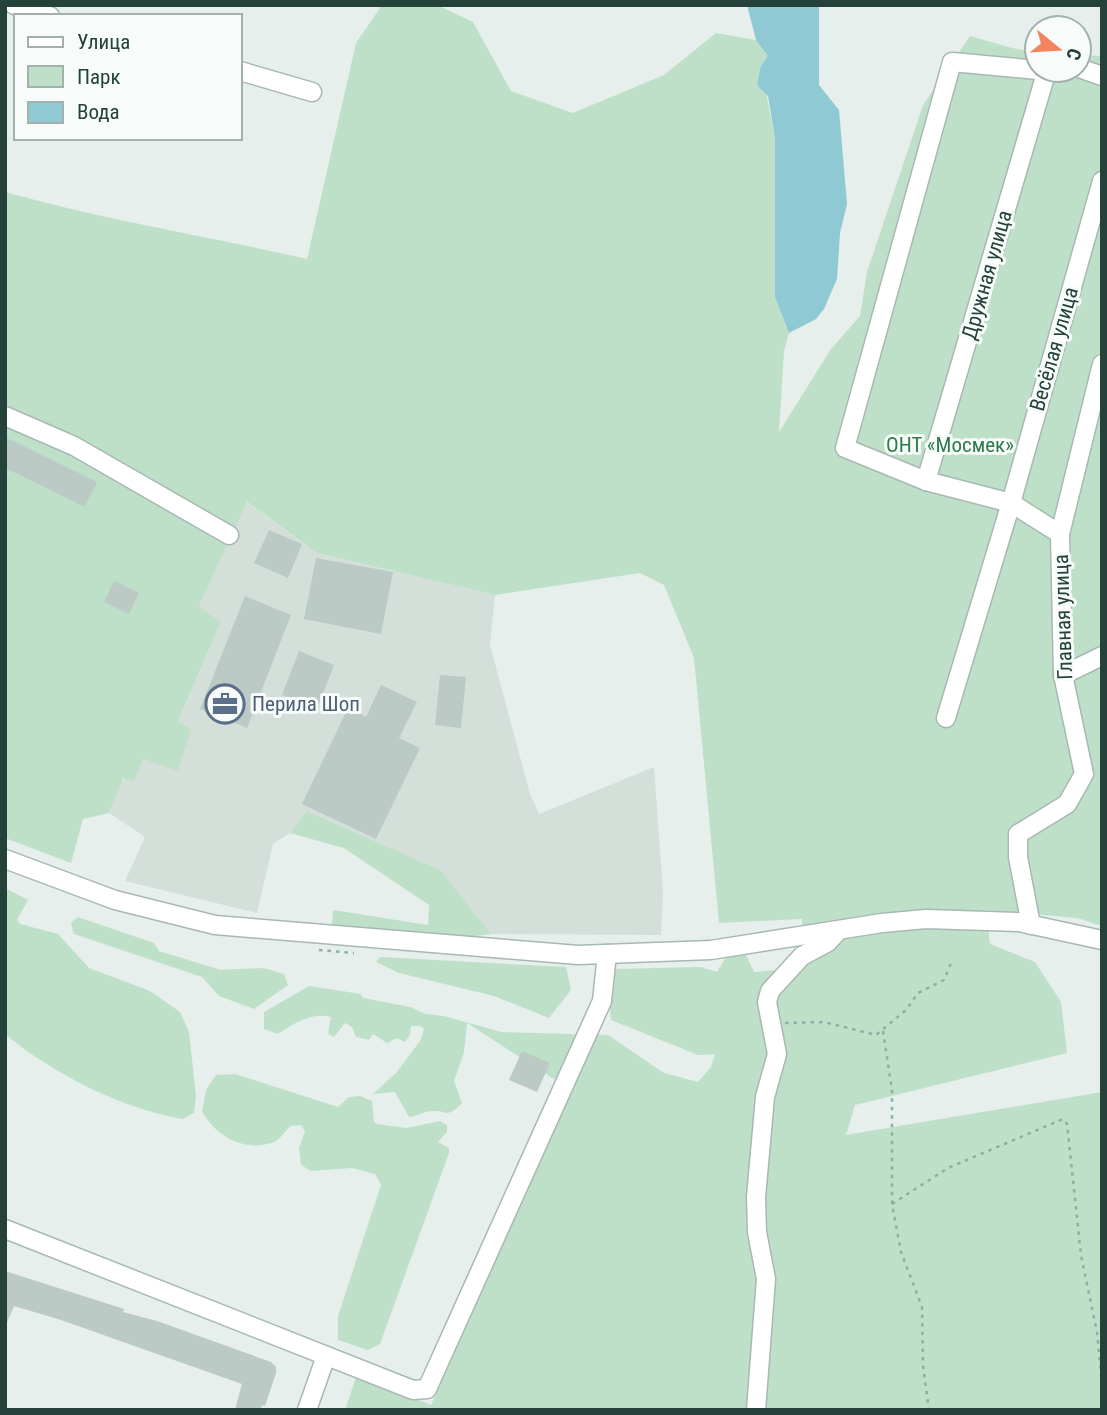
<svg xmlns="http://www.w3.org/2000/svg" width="1107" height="1415" viewBox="0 0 1107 1415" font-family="'Roboto Condensed',sans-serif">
  <rect width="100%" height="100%" fill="#e6efeb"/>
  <polygon fill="#d4dfda" points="246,502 317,553 495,595 490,645 530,794 539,814 654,767 663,893 661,935 491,934 439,870 307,811 290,833 273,844 257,913 125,881 145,837 109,813 118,785 143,759 178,770 178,723 221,622 199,606"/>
  <g fill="#bfe0c8">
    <path d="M382,5H437L473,22L511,91L573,113L664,75L716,33L756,40L769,56L761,66L775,139V297L789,333L784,351L779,432L831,349L860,316L867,272L923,105L970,36L1012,48L1037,52V70H1079V55L1102,56V926L1077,918L986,910L990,944L1035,962L1061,1002L1067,1053L855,1105L846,1135L1102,1092V1410H345L357,1374L431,1405L571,1090L467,1023L464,1052L454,1081L462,1103C447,1119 448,1110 432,1111C425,1111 416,1116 409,1117L395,1092L373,1094L396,1073L420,1041L424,1029L420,1026H411L410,1035L405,1042L397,1038L387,1043L373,1034L369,1040L356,1037L352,1027L345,1023L334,1037L328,1034L331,1017C312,1012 294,1023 278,1034L264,1029V1012L309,986L361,994L363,998L410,1007L426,1014L444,1016L501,1032L608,1035L664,1073L698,1082L711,1067L715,1054L698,1055L611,1020L609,999L613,969L701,967L717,972L726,957L746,955L754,972L803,968L802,919L719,923L694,658L664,585L640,573L495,595L317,553L247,502L199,606L221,622L178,722L191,729L178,771L143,759L134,781L123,778L109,813L83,819L71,863L5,838V192C104,220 207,236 307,259L356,43Z"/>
    <path d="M307,811L440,870L491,934C439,943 384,933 332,924L333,910L428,925L429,905L344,848L290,833Z"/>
    <path d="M5,888L28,900L17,920L20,924L58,934L89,968L150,991L180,1012L189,1032L196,1096L194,1113L183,1119C124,1110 50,1072 5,1034Z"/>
    <polygon points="78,917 154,943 159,951 221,970 264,968 284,974 288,985 254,1009 219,996 202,977 74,934 71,923"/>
    <polygon points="380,957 566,967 571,990 549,1018 494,996 399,973 376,962"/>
    <path d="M235,1074L338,1107L349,1097L360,1096L372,1101L374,1122L377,1124L406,1128L440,1121L447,1125V1132L438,1142L449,1148V1153L380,1344L368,1350L338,1340V1316L381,1185L375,1174L352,1168L311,1171L301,1165L299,1148L305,1131L301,1125L290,1126C286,1131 280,1139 274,1142C245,1153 215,1136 202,1111L207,1088L216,1075Z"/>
  </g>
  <polygon fill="#8ec9d4" points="747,5 819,5 819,85 839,110 847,204 840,233 837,279 824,309 816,319 789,333 775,297 775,139 768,96 757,85 761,66 768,56 756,40"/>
  <g fill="#bbcac4">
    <polygon points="5,437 97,482 85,507 5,468"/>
    <polygon points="269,530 302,544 288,578 254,563"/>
    <polygon points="316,558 393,572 381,634 304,619"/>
    <polygon points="114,581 139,593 129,614 104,602"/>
    <polygon points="245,596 291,615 247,728 200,709"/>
    <polygon points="299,651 334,665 317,709 282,695"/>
    <polygon points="440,675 466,677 461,728 435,725"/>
    <polygon points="381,685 417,702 399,738 420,748 376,839 302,804 348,708 366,717"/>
    <polygon points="522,1051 550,1063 537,1092 509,1080"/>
    <polygon points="5,1271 124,1309 123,1312 157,1321 271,1362 276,1367 276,1373 265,1406 262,1405 261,1410 235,1410 242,1384 61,1320 14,1306 5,1327"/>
  </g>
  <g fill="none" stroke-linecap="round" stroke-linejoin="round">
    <g stroke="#a8b8b2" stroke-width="21">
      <g id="minor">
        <polyline points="14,5 50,16"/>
        <polyline points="1079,68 1102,76"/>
        <polyline points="1038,70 952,62 845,448 926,481 1011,503 1060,534"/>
        <polyline points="240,71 312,92"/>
        <polyline points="5,416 74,446 229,535"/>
        <polyline points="926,481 1047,70"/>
        <polyline points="1063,675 1102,656"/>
        <polyline points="946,718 1011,503 1102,181"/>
        <polyline points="5,859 115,900 215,925 578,955 711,950 882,923 926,919 1019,922 1102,940"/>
        <polyline points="1031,925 1018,857 1018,834 1067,804 1084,774 1063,675 1060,534 1102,364"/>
        <polyline points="5,1229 413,1390 427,1389 602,1001 607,954"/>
        <polyline points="307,1410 326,1356"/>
        <polyline points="756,1410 766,1279 757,1232 756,1197 765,1097 777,1054 767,1002 770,991 802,956 828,942 839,930"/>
      </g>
    </g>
    <g stroke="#86b3a5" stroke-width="2.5" stroke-dasharray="3.5 5" stroke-linecap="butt">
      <polyline points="319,950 354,953"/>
      <polyline points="785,1023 824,1022 876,1035 906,1010 918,993 944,980 951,963"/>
      <polyline points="883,1031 892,1090 892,1204 901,1252 922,1307 923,1366 929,1410"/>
      <polyline points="892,1204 948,1168 1063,1119 1067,1124 1081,1255 1097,1332 1102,1386"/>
    </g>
    <use href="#minor" stroke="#fff" stroke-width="18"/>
  </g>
  <defs>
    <g id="office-ring" transform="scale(2.0125)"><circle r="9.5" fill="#f7fbf9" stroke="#5c6f8a" stroke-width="1.5"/><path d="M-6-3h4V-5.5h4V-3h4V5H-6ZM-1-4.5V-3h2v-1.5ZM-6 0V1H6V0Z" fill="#5c6f8a"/></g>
  </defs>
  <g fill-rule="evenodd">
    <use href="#office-ring" x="225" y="704"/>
  </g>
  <g text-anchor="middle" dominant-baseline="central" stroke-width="6" stroke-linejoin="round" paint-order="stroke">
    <g font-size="21" fill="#24423a" stroke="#f7fbf9">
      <text transform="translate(987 275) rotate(-74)">Дружная улица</text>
      <text transform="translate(1054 349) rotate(-74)">Весёлая улица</text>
      <text transform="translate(1063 617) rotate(-92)">Главная улица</text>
    </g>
    <g font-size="21" fill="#2d7a4b" stroke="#f7fbf9">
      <text x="950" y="445">ОНТ «Мосмек»</text>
    </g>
    <g font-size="21" fill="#4e5e75" stroke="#f7fbf9" text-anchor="start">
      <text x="252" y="704">Перила Шоп</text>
    </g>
  </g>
  <rect width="1107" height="1415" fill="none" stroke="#24423a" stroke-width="14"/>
  <rect x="14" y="14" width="228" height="126" fill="#f7fbf9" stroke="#a3b1ad" stroke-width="2"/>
  <rect x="28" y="37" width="35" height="10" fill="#ffffff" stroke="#a3b1ad" stroke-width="2"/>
  <text x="77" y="49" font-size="21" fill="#24423a">Улица</text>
  <rect x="28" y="66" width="35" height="21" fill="#bfe0c8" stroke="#a3b1ad" stroke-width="2"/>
  <text x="77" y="84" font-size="21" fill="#24423a">Парк</text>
  <rect x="28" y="102" width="35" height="21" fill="#8ec9d4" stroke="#a3b1ad" stroke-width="2"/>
  <text x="77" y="119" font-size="21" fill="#24423a">Вода</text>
  <g transform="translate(1058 49) rotate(108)"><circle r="33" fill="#f7fbf9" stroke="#a3b1ad" stroke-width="2"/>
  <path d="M0-5L12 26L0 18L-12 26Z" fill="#f4845f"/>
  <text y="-10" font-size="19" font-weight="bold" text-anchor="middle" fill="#24423a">С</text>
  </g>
</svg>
